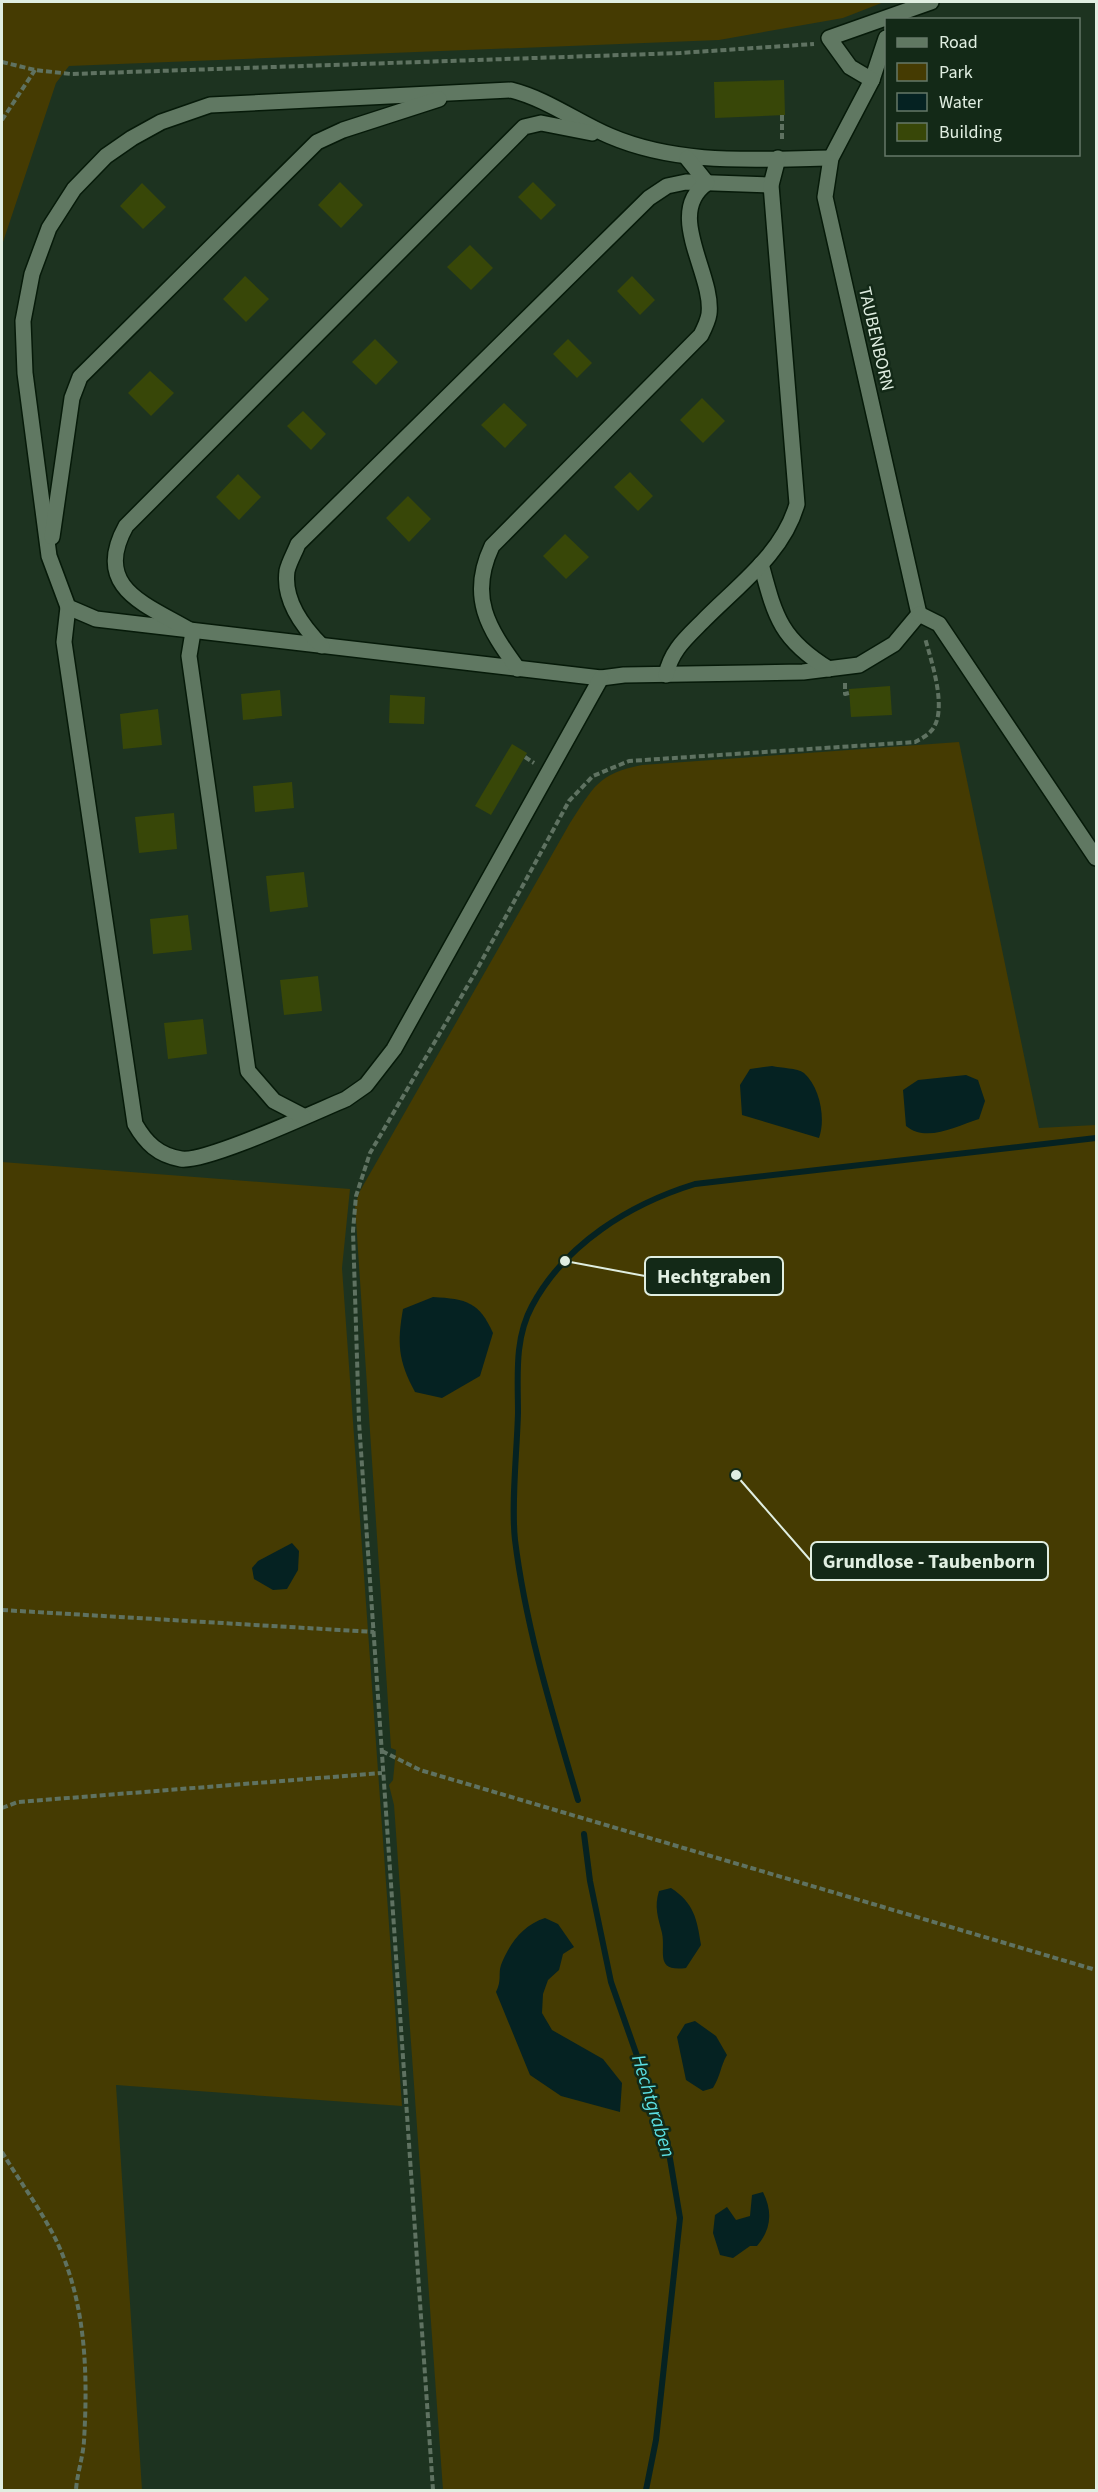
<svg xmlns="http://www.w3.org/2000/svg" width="1098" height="2492" viewBox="0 0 1098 2492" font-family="'Source Sans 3',sans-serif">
  <rect width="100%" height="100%" fill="#1d3320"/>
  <g fill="#453b02">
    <polygon points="2,2 884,2 843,18 719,40 69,66 56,83 2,245"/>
    <path d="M959,742L1039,1128L1096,1125V2490H443L394,1805L389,1785L393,1780L396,1750L391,1748L355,1205L360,1191L570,823C594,787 597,774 642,765Z"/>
    <polygon points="2,1162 350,1189 342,1268 402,2106 116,2085 142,2490 2,2490"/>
  </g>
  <g fill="#052222">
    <path d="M772,1066C781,1068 797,1068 804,1073C820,1087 826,1119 819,1138L742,1115L740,1085L750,1069Z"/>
    <path d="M966,1075L978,1080L985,1101L979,1119C956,1126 927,1143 906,1126L903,1090L918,1080Z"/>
    <path d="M433,1297C467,1299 479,1302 493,1333L480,1376L442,1398L415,1392C398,1361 397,1343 403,1309Z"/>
    <polygon points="292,1543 299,1551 298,1570 287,1589 273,1590 254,1579 252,1568 258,1561"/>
    <path d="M671,1888C694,1903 697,1919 701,1945L686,1968C654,1972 666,1952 662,1933C658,1917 654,1907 659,1891Z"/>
    <path d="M545,1918L558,1924L574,1947L563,1954L559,1970L548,1980L543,1994L542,2013L552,2030L603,2059L622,2083L620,2112L561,2096L530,2075L496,1992C502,1980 498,1974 501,1965C509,1944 523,1925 545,1918Z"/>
    <path d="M695,2021L716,2036L727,2055C720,2067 721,2075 713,2088L703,2091L686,2080L677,2037L685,2024Z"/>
    <path d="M763,2192C773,2212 771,2230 757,2246H750L733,2258L720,2255L713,2233L715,2215L727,2207L736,2220L750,2216L752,2195Z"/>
  </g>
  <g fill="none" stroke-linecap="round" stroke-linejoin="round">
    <g stroke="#052222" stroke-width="6">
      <path d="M578,1800C553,1715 526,1629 515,1540C511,1504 517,1451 518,1413C518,1377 514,1339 532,1306C565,1244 630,1204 695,1184L1096,1138"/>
      <polyline points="584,1834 590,1881 611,1982 667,2141 680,2218 656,2440 646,2490"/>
    </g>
  </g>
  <g fill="#384708">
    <polygon points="784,80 785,115 715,118 714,82"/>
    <polygon points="340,182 363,205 341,228 318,205"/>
    <polygon points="533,182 556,205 541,220 518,197"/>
    <polygon points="142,183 166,207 143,229 120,206"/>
    <polygon points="470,245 493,268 471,290 447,267"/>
    <polygon points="245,276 269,299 246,322 223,299"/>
    <polygon points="632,276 655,300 640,315 617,291"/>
    <polygon points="375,339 398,362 376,385 352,362"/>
    <polygon points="568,339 592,363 577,378 553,354"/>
    <polygon points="150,371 174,393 151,416 128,393"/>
    <polygon points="702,398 725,421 703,443 680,420"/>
    <polygon points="504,403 527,425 505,448 481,425"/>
    <polygon points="303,411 326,434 311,450 287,426"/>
    <polygon points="630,472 653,496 638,511 614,487"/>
    <polygon points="238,474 261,497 239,520 216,497"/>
    <polygon points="408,496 431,519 409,542 386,518"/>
    <polygon points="565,534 589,557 566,579 543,556"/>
    <polygon points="890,686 892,715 851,717 849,689"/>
    <polygon points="280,690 282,716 243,720 241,694"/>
    <polygon points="390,695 425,697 424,724 389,723"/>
    <polygon points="158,709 162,745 123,749 120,714"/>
    <polygon points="512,744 527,753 491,815 475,806"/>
    <polygon points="292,782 294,808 255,812 253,786"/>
    <polygon points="174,813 177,849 139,853 135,817"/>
    <polygon points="304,872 308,907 270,912 266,876"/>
    <polygon points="188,915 192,950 153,954 150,919"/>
    <polygon points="318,976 322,1011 284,1015 280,980"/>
    <polygon points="203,1019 207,1054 168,1059 164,1023"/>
  </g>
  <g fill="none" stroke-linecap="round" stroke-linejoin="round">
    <g stroke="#061a09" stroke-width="18">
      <g id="minor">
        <polyline points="886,38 872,80 831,158 825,197 919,614"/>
        <polyline points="872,80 850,67 829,38 931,2"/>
        <path d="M831,158C757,159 680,166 610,136C577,122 547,99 511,90L210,105L161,122L132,138L106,156L74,189L49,228L32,274L23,321L25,373L49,556L68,607L96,619L601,678L624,675L803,672L859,665L894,644L919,614"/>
        <polyline points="52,537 72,398 80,377 317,142 343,130 439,99"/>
        <path d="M761,564C775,616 780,639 829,669"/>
        <path d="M68,607L64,642L135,1124C146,1143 158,1155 181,1159C206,1163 317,1111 346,1099L366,1085L394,1049L601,678"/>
        <polyline points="919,614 939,624 1096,858"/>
        <path d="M322,646C303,627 283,600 287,571C289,562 295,552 298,544L649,198L667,186L686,182L771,185"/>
        <path d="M518,669C488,628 468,597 492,546L701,335C704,329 708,321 709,314C714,274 664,213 707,183L687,158"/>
        <path d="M666,675C671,651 685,639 702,622C737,586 783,554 797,504L771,185L778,158"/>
        <path d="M303,1116L274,1101L248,1071L189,656L193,632C148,605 91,589 126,526L524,127L541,123L592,133"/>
      </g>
    </g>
    <g stroke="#5f7261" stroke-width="4" stroke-dasharray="6 3" stroke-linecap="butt">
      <polyline points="2,62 35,70 71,74 680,53 814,44"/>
      <polyline points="782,115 782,141"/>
      <polyline points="2,120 35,70"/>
      <polyline points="845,683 845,694 849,693"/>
      <polyline points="525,757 534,763"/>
      <polyline points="2,1610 374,1632"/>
      <polyline points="382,1751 420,1770 1096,1970"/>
      <polyline points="2,1808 18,1802 382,1773"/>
      <path d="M2,2152C20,2182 42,2211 57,2242C86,2304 88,2373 84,2441C83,2457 77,2474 76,2490"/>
      <path d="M433,2490L359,1422L353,1231L356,1196L370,1153L475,973L569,801L593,776L629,761L915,742C920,739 927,736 931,731C949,712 931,660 925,638"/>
    </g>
    <use href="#minor" stroke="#607862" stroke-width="15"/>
  </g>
  <g text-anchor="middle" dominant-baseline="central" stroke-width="5" stroke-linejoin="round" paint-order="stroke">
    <g font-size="18" fill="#e0eee1" stroke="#132917">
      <text transform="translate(876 339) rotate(77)">TAUBENBORN</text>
    </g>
    <g font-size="20" font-style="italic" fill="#5be0e4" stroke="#132917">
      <text transform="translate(653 2106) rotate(73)">Hechtgraben</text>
    </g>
  </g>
  <path fill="none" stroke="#e0eee1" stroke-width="2" d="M565 1261L645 1276M736 1475L811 1561"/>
  <g fill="#e0eee1" stroke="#132917" stroke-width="2">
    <circle cx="565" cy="1261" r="6"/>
    <circle cx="736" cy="1475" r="6"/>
  </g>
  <g fill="#132917" stroke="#e0eee1" stroke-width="2">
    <rect x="645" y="1257" width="138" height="38" rx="6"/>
    <rect x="811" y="1542" width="237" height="38" rx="6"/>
  </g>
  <g font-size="20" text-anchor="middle" font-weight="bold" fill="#e0eee1">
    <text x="714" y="1283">Hechtgraben</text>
    <text x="929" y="1568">Grundlose - Taubenborn</text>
  </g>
  <rect width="1098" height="2492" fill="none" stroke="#e0eee1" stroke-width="6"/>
  <rect x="885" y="18" width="195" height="138" fill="#132917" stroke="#657868" stroke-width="1.5"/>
  <rect x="897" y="38" width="30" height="9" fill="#607862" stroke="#657868" stroke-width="1.5"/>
  <text x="939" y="48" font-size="18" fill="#e0eee1">Road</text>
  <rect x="897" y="63" width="30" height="18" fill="#453b02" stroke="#657868" stroke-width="1.5"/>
  <text x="939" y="78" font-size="18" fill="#e0eee1">Park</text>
  <rect x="897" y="93" width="30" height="18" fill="#052222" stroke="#657868" stroke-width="1.5"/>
  <text x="939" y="108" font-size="18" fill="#e0eee1">Water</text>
  <rect x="897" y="123" width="30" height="18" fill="#384708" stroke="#657868" stroke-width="1.5"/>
  <text x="939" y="138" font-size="18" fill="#e0eee1">Building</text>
</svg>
